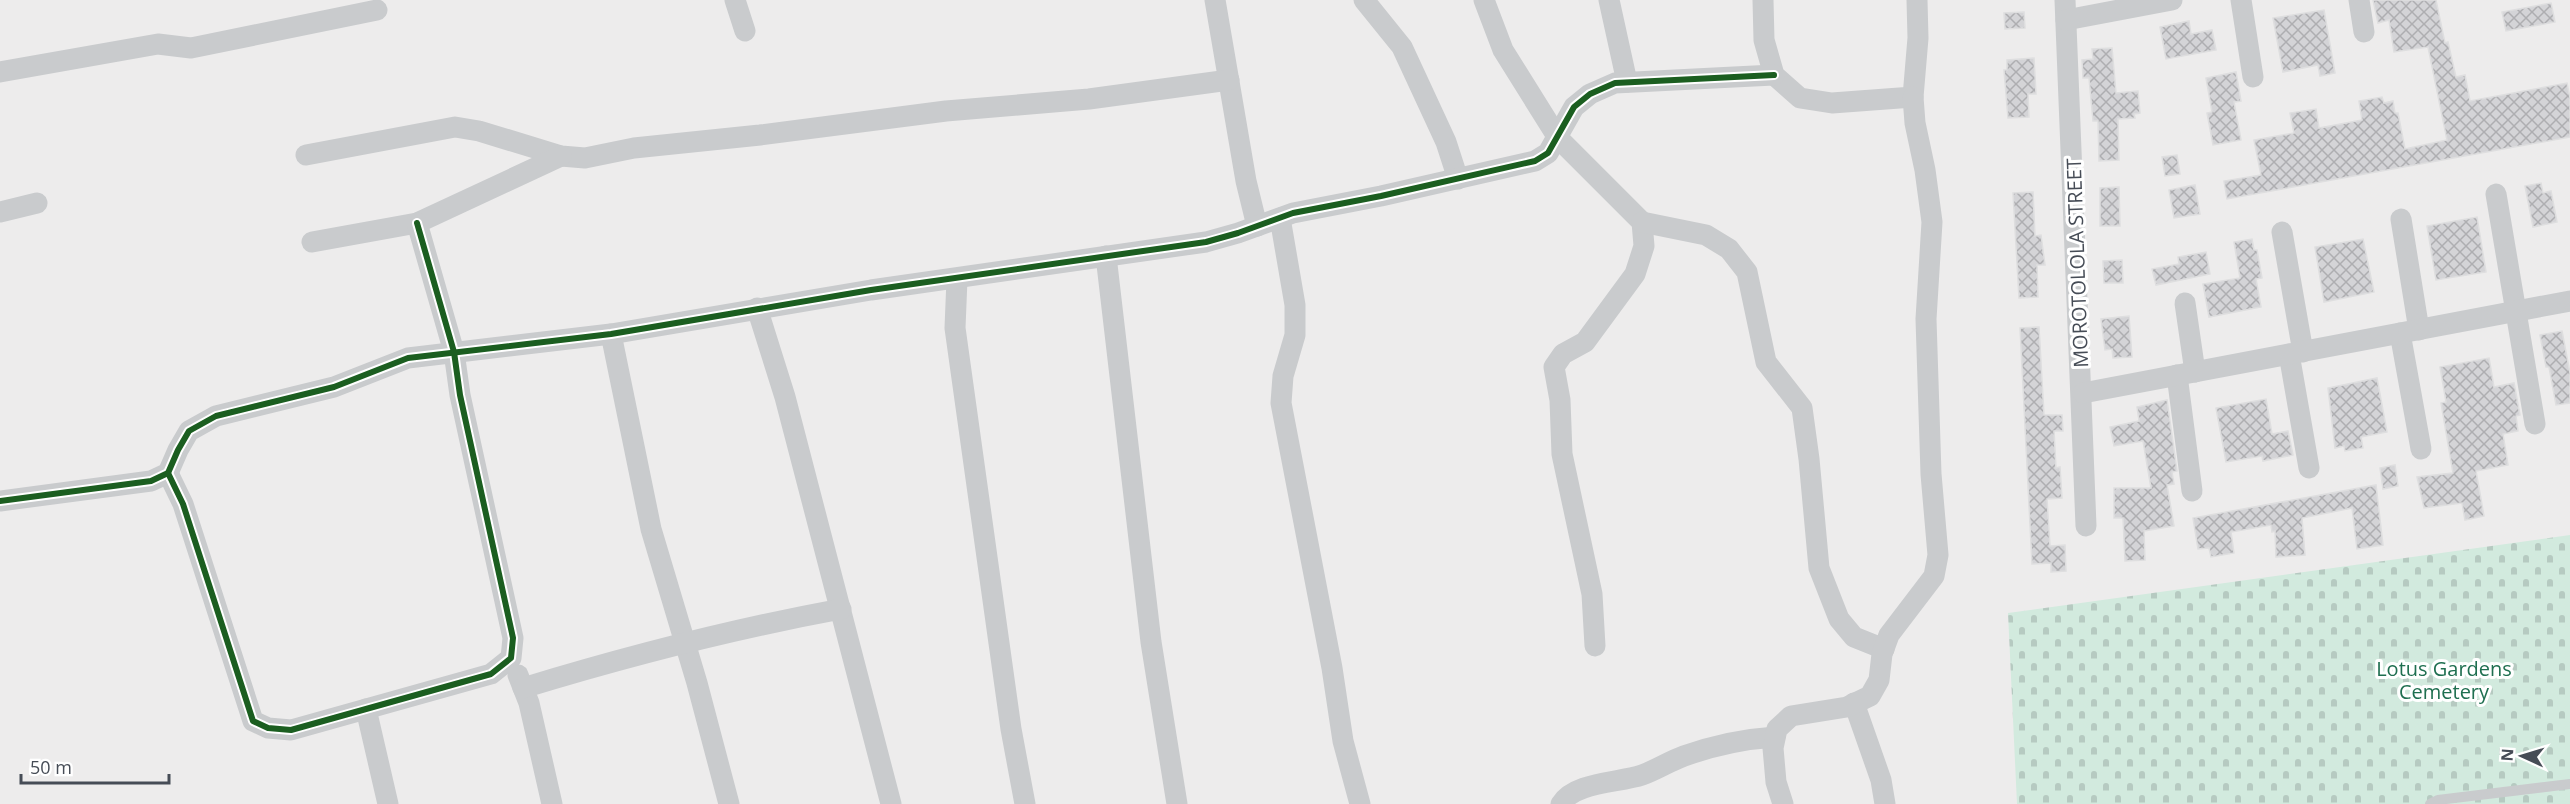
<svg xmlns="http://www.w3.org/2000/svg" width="2570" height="804" viewBox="0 0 2570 804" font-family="'Open Sans',sans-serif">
  <defs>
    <pattern id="cemetery-stones" width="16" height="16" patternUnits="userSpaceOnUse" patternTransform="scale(1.5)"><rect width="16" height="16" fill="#d2eade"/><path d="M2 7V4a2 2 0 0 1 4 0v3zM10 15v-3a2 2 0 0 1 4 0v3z" fill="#b6cac1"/></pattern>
    <pattern id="building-cross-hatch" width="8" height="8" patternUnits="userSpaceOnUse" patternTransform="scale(1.5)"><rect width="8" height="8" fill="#d4d4d7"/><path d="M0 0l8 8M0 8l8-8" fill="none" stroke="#aeaeb1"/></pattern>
  </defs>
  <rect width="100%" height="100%" fill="#edecec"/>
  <polygon fill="url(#cemetery-stones)" points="2570,535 2570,804 2017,804 2008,613"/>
  <g fill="url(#building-cross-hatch)" stroke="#dededf" stroke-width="1.5">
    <polygon points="2373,0 2436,0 2445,43 2448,42 2456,77 2465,75 2470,101 2567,83 2570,98 2570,137 2227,199 2224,181 2261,175 2254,140 2294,133 2290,113 2316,109 2319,128 2362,120 2359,101 2382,97 2384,103 2393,101 2395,113 2398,113 2405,149 2447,140 2428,47 2394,52 2389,20 2378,23"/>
    <polygon points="2551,3 2555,22 2506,31 2502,12"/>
    <polygon points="2324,10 2335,73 2320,76 2318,65 2283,72 2273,18"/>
    <polygon points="2024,12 2025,28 2005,29 2004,13"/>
    <polygon points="2189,21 2191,34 2212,30 2216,50 2166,59 2160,27"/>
    <polygon points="2112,48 2116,93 2138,91 2140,113 2134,114 2135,118 2118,119 2119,160 2099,161 2098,121 2093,121 2089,78 2083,78 2082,60 2093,59 2092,49"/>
    <polygon points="2034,58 2036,94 2028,94 2029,117 2008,118 2004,70 2007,70 2007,60"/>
    <polygon points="2236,72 2241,101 2234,102 2241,140 2213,145 2207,113 2212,112 2206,78"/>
    <polygon points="2177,155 2180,174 2165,176 2162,157"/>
    <polygon points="2541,183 2543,193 2551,191 2557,222 2533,227 2525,186"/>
    <polygon points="2195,185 2200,214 2174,218 2169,190"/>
    <polygon points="2119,187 2120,226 2100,226 2100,188"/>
    <polygon points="2033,192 2035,236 2041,235 2045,265 2037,265 2038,297 2019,298 2013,193"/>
    <polygon points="2477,217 2486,272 2436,280 2427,226"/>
    <polygon points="2252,239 2254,250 2257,250 2262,278 2256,279 2261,307 2209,317 2203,284 2240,278 2234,242"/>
    <polygon points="2363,239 2374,292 2324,302 2315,247"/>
    <polygon points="2206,252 2210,274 2156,285 2152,269 2179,264 2178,257"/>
    <polygon points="2122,260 2123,283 2104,283 2103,261"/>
    <polygon points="2129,316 2132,357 2113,358 2112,349 2105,350 2101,319"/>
    <polygon points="2039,327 2044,415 2062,415 2063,431 2054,431 2056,468 2060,467 2062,498 2047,499 2050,546 2065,545 2066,571 2051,572 2051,563 2032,564 2020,328"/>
    <polygon points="2562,331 2570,373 2570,403 2556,405 2549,367 2546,367 2540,335"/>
    <polygon points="2489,358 2494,387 2514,383 2520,415 2516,416 2518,431 2503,434 2508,465 2476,471 2484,516 2465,520 2462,503 2424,508 2417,477 2453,473 2441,403 2446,402 2440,367"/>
    <polygon points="2377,378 2387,432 2361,437 2363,448 2345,451 2344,446 2335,448 2328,388"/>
    <polygon points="2266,399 2272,434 2288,431 2293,455 2263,461 2262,456 2226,462 2216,408"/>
    <polygon points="2167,400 2177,471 2172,472 2174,484 2167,485 2174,526 2144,531 2145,560 2125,561 2123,518 2114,518 2114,488 2151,488 2143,441 2114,446 2110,427 2139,421 2137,407"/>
    <polygon points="2395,465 2398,486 2383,489 2380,468"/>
    <polygon points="2376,485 2383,545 2357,549 2352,508 2302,518 2305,555 2276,557 2275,531 2272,532 2271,525 2231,532 2234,553 2211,557 2209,548 2198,549 2193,518"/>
  </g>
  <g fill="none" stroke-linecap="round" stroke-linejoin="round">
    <polyline stroke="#c9cbcd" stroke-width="10" points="2430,804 2438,800 2570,784"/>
    <g stroke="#c9cbcd" stroke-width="21">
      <polyline points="735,0 745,31"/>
      <polyline points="1215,0 1246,181 1257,226"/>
      <polyline points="1364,0 1402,47 1446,142 1458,179"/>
      <polyline points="1484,0 1503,50 1558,138 1642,222 1644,246 1635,274 1585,342 1563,354 1554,367 1560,400 1562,454 1592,594 1595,646"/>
      <polyline points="1609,0 1627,82"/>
      <polyline points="1763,0 1764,40 1774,75 1800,98 1832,103 1913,97 1918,38 1917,0"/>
      <polyline points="2065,0 2086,526"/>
      <polyline points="2241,0 2253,77"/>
      <polyline points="2359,0 2364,32"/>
      <polyline points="2066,20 2172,0"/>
      <polyline points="0,72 158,44 191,48 377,10"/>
      <polyline points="306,155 455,127 479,131 561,156 585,158 634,148 760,135 946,111 1089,99 1229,80"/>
      <polyline points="2496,194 2535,424"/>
      <polyline points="0,212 37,203"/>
      <polyline points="1280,218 1295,305 1295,335 1283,376 1281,403 1332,668 1343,741 1360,804"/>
      <polyline points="2401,219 2419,330"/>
      <polyline points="1642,222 1706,235 1729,249 1747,272 1766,362 1802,408 1809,459 1819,568 1839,619 1854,637 1884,649"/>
      <polyline points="2282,232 2303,352"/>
      <polyline points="312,242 417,223 561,156"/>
      <polyline points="1106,256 1151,642 1177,804"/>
      <polyline points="957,279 955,328 1011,729 1025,804"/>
      <polyline points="2185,303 2195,372"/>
      <polyline points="757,308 785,397 891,804"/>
      <polyline points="2400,333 2421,449"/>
      <polyline points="611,334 651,529 697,683 729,804"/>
      <polyline points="2289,354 2309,468"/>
      <polyline points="2177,375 2192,491"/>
      <polyline points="2083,393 2570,301"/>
      <polyline points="168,473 183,504 253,721 268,728 291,730 491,674 511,658 513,638 460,395 454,352 417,223"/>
      <polyline points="0,501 151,481 168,473 178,450 189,431 216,416 334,387 408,358 611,334 871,290 1206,242 1238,233 1293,213 1381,196 1535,161 1548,153 1574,107 1590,94 1615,83 1774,75"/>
      <polyline points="518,675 529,703 552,804"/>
      <path d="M523,688C628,656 733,629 841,609"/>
      <polyline points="1854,703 1881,780 1885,804"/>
      <polyline points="366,709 388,804"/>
      <path d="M1561,804C1574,782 1618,783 1642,775C1656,770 1670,761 1684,756C1712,746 1745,739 1775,737"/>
      <polyline points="1783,804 1776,782 1773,748 1777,729 1791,716 1847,707 1870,696 1879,680 1882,654 1889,635 1934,576 1938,555 1931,474 1926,319 1932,222 1925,170 1915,123 1913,97"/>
    </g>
    <g stroke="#fff" stroke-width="10">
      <g id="cycleway">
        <polyline points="168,473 183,504 253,721 268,728 291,730 491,674 511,658 513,638 460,395 454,352 417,223"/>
        <polyline points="0,501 151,481 168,473 178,450 189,431 216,416 334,387 408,358 611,334 871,290 1206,242 1238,233 1293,213 1381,196 1535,161 1548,153 1574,107 1590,94 1615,83 1774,75"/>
      </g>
    </g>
    <use href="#cycleway" stroke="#1b5e20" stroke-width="6"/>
  </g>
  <g text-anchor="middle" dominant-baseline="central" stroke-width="6" stroke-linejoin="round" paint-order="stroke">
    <g font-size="20" fill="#464c56" stroke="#fff">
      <text transform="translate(2077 263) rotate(-92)">MOROTOLOLA STREET</text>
    </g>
    <g font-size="20" fill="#1f6f50" stroke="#fff">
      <text x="2444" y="668">Lotus Gardens<tspan x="2444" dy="23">Cemetery</tspan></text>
    </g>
  </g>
  <g transform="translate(2522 756) rotate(274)" stroke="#ffffff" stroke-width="4.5" paint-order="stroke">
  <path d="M0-4.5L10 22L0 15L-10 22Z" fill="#464c56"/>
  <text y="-9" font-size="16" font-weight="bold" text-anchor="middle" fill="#464c56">N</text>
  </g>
  <path d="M21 774v9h148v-9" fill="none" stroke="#464c56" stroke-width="3"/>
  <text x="30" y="774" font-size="18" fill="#464c56" stroke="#ffffff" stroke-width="4.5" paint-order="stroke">50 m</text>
</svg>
